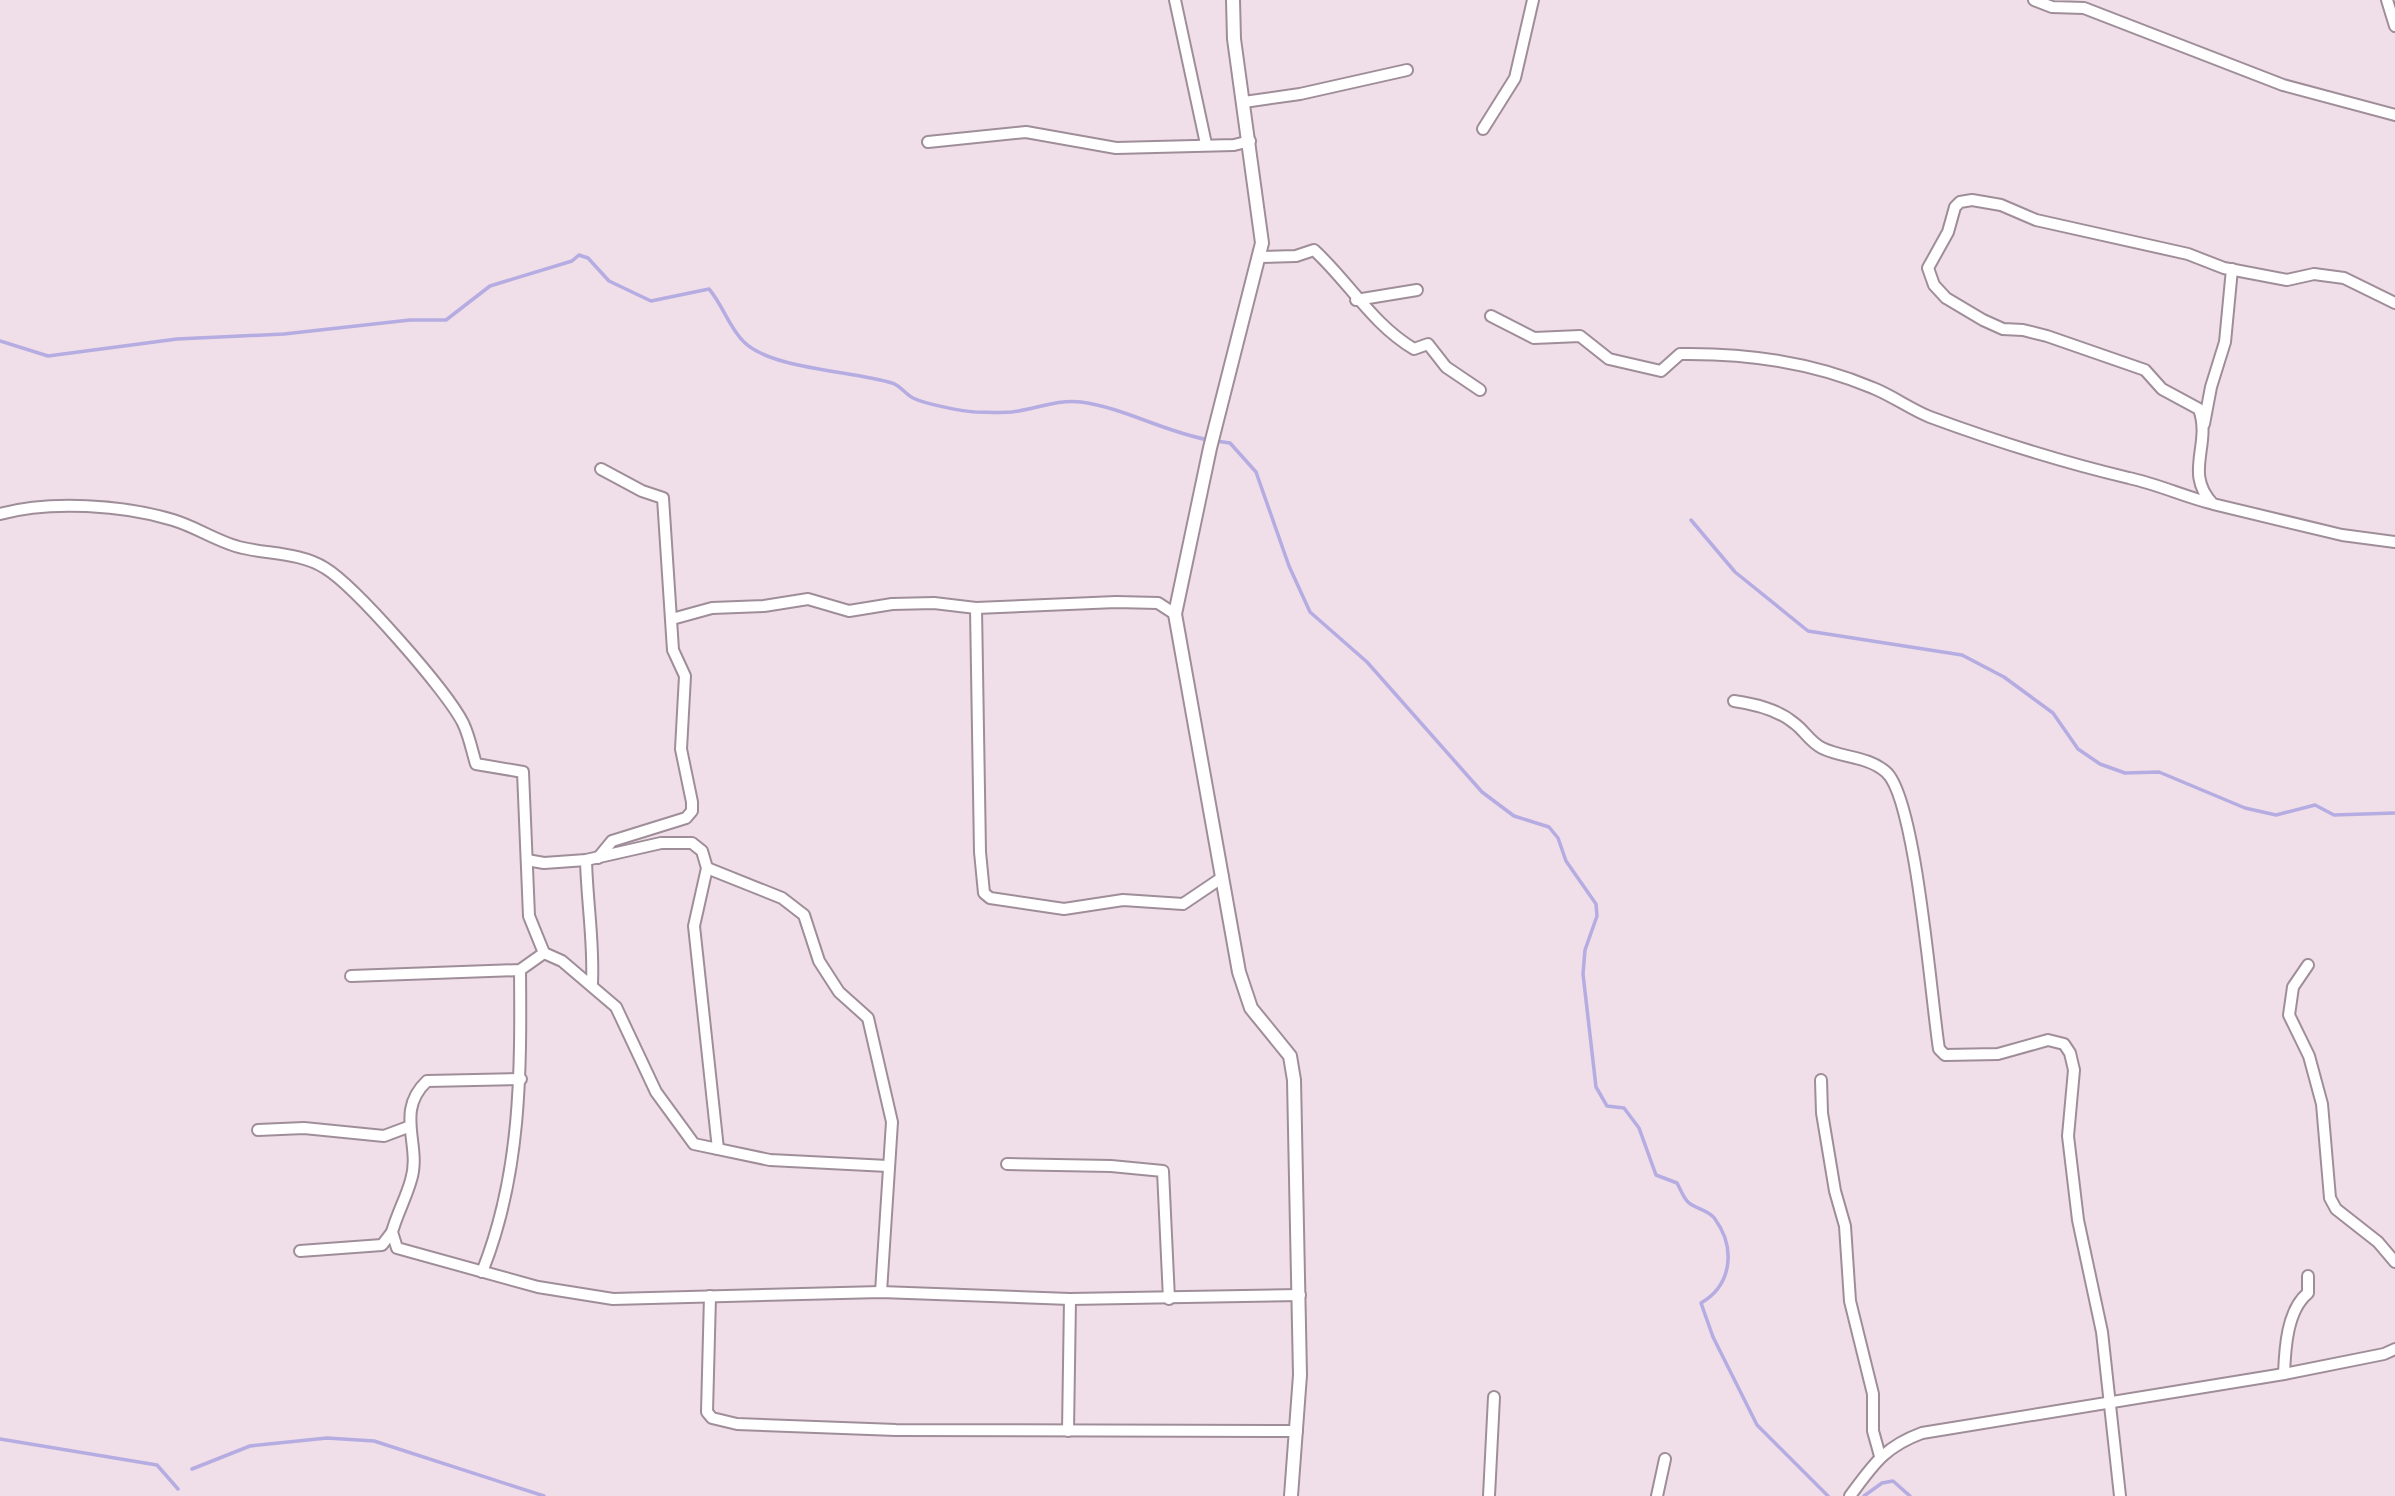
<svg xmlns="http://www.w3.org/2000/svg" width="2395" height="1496" viewBox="0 0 2395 1496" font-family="Figtree,sans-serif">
  <rect width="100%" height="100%" fill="#f0dee9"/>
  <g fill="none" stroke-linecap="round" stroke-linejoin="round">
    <g stroke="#b5ace2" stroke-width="3.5">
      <path d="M0,341L48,356L177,339L284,334L410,320H446L490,286L572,261L579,255L588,258L609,281L651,301L709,289C723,305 729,328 744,342C771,369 853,371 892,383C900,385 905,394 913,398C925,404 961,411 975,412C987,412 1000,413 1012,412C1036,409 1057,399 1081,402C1125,408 1164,432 1209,440"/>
      <path d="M1216,441L1230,443L1256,472L1289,566L1310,612L1367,662L1482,792L1514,816L1549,827L1558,838L1566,861L1596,904L1597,916L1585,950L1583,974L1596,1087L1607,1106L1624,1108L1639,1128L1656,1175L1677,1183C1680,1188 1683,1197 1688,1202C1695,1209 1709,1210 1715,1219C1736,1248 1732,1285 1701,1303L1713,1337L1757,1425L1828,1496"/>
      <polyline points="1691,520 1735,572 1808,631 1962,655 2004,677 2053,713 2078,749 2100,764 2125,773 2159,772 2245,808 2276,815 2315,805 2334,815 2395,813"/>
      <polyline points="0,1439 157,1465 178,1489"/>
      <polyline points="192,1469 250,1446 327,1438 374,1441 544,1496"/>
      <polyline points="1864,1496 1882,1483 1893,1481 1910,1496"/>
    </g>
    <g stroke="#9f8e99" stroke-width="14">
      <g id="minor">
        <polyline points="1175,0 1206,144"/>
        <polyline points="2034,0 2052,7 2084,8 2283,85 2395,115"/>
        <polyline points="2387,0 2395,26"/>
        <polyline points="1244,102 1300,94 1407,70"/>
        <polyline points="1483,129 1515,78 1533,0"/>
        <polyline points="928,142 1026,132 1116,148 1234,145 1250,141"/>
        <path d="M1259,257L1296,256L1314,250C1349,282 1372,324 1414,349L1428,344L1446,367L1480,390"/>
        <polyline points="1356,300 1417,290"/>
        <path d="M2395,303L2344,278L2314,274L2287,280L2224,268L2188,254L2036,220L2001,205L1972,200L1960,202L1955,207L1948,232L1928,268L1934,285L1946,298L1983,320L2003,329L2023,330L2047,336L2145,370L2162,389L2199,409C2212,445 2183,473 2213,504L2342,535L2395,542"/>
        <path d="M1491,316L1534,338L1580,336L1609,359L1661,371L1680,354C1747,353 1812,362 1873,388C1893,396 1910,409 1930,417C1995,441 2062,462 2129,478C2157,484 2183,496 2210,503"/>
        <polyline points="2204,424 2211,387 2225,342 2232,269"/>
        <path d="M0,514C50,500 124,505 173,520C197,527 219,543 243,548C269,554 302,553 325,568C355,586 447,691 463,723C469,735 472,751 476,764L523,772L529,916L544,953L562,961L616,1007L656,1092L694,1144L770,1160L888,1166"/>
        <polyline points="976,608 980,852 984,893 990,898 1064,909 1123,900 1183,904 1223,877"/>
        <polyline points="672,619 712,608 764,606 808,599 849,611 892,604 934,603 976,608 1116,602 1158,603 1175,614"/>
        <path d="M1734,701C1755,704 1777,709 1794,723C1804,730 1810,742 1822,748C1842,758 1868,756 1886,772C1916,798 1931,999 1939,1049L1945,1055L1998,1054L2048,1040L2064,1044L2070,1053L2074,1070L2068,1136L2078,1220L2102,1332L2120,1496"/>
        <polyline points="598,858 612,841 686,818 692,811 692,802 681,749 685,676 673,650 663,498 642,491 601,469"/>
        <polyline points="527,860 544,863 586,860 661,843 692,843 702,851 707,868 694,926 718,1149"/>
        <path d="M586,860C587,902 594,942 592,983"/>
        <polyline points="707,868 782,898 804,915 819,961 839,992 868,1018 892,1122 881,1292"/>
        <polyline points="2308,965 2293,987 2289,1015 2309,1056 2322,1104 2330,1198 2336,1209 2378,1242 2395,1262"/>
        <polyline points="351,976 520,970 544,953"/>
        <path d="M521,1079L427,1081C394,1112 422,1145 411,1180C406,1198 397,1214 392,1232L397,1248L538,1287L613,1299L881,1292L1070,1299L1300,1295"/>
        <polyline points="1821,1080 1822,1113 1835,1191 1845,1226 1850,1301 1873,1394 1873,1431 1880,1456"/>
        <polyline points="258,1130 304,1128 384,1136 408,1127"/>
        <polyline points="1007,1164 1111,1166 1163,1171 1169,1299"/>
        <polyline points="300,1251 382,1245 392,1232"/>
        <path d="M482,1272C521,1175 521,1074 520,970"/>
        <polyline points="710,1296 707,1412 712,1418 737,1424 896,1430 1297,1431"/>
        <path d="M2284,1374C2285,1348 2287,1310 2308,1293V1276"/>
        <polyline points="1068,1431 1070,1299"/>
        <polyline points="1489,1496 1494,1397"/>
        <polyline points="1657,1496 1665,1459"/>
        <path d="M1850,1496C1873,1465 1884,1447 1922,1433L2284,1374L2384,1354L2395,1349"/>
      </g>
    </g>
    <g stroke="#9f8e99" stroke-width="16">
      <polyline id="tertiary" points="1233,0 1234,39 1262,243 1210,448 1175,614 1239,972 1251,1008 1290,1056 1294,1080 1300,1375 1291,1496"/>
    </g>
    <use href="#minor" stroke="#fff" stroke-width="10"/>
    <use href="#tertiary" stroke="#fff" stroke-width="12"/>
  </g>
</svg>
